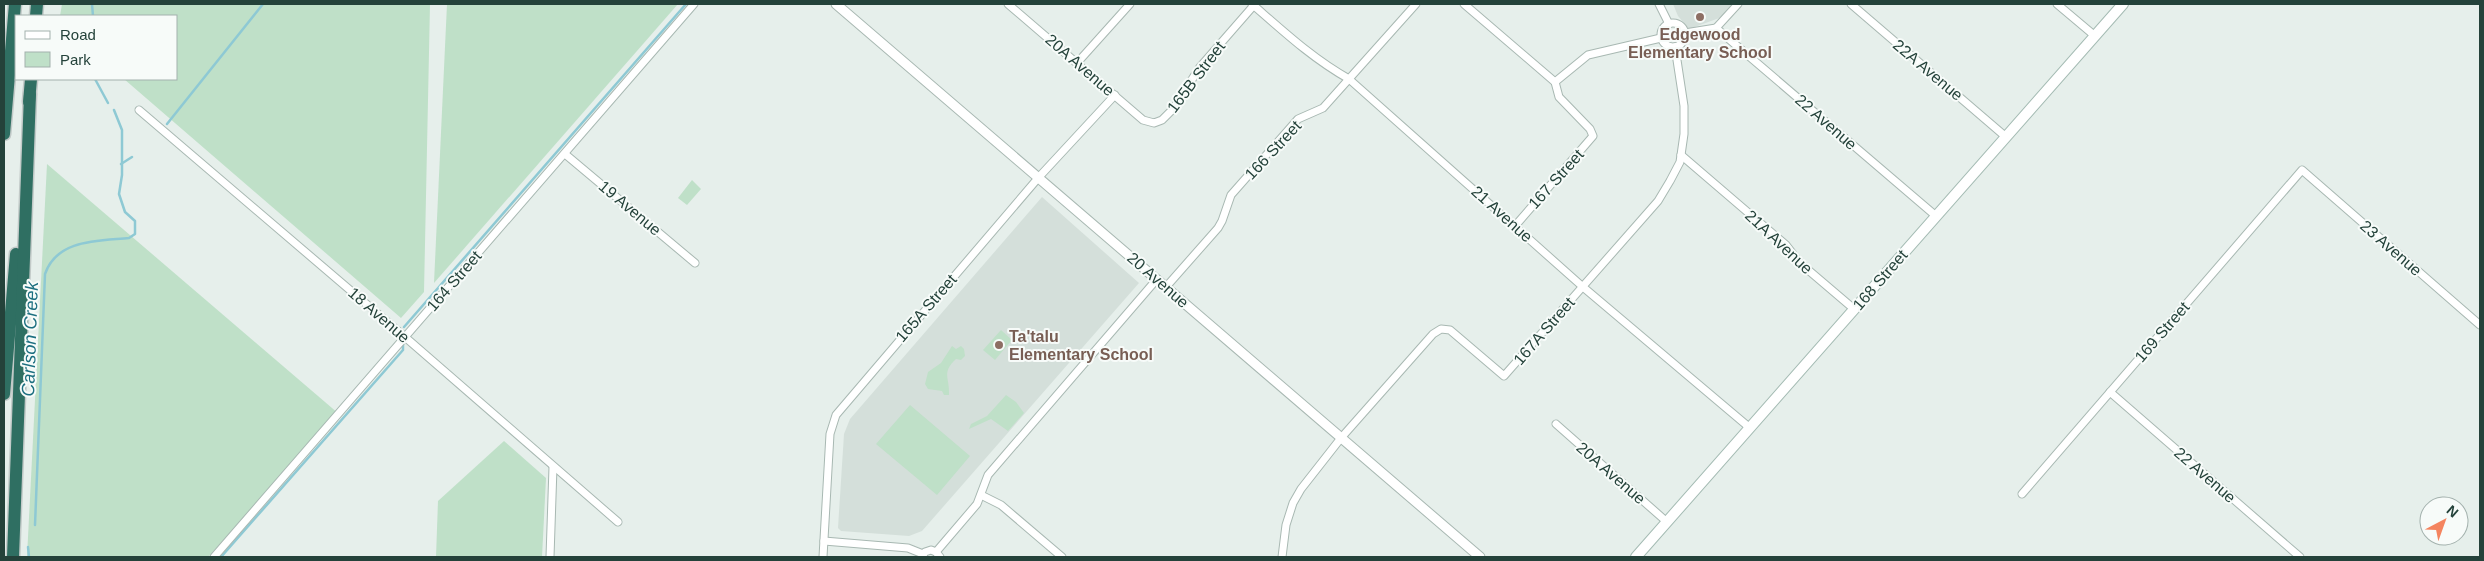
<svg xmlns="http://www.w3.org/2000/svg" width="2484" height="561" viewBox="0 0 2484 561" font-family="Arial,sans-serif">
  <rect width="100%" height="100%" fill="#e6efeb"/>
  <g fill="#d4dfda">
    <polygon points="1673,4 1732,4 1722,17 1689,29 1678,16"/>
    <polygon points="1042,197 1139,283 922,531 909,536 841,531 838,528 844,434 850,419"/>
  </g>
  <g fill="#bfe0c8">
    <polygon points="62,4 430,4 424,292 401,318 124,79 176,79 176,16 60,16"/>
    <polygon points="447,4 678,4 434,283"/>
    <polygon points="47,164 339,414 208,557 27,557"/>
    <polygon points="692,180 701,189 687,205 678,198"/>
    <polygon points="1001,330 1012,340 995,360 983,350"/>
    <path d="M952,346L956,349L961,346L964,349L965,356L961,360L956,359C941,373 950,377 949,395H944L942,391L928,389L925,384L928,372L941,363Z"/>
    <polygon points="1006,395 1016,402 1024,413 1008,431 991,419 969,429 971,424 987,416"/>
    <polygon points="910,405 970,456 937,495 876,444"/>
    <polygon points="504,441 546,478 542,557 436,557 438,501"/>
  </g>
  <g fill="none" stroke-linecap="round" stroke-linejoin="round">
    <g stroke="#8ec9d4" stroke-width="2.5">
      <polyline points="92,4 93,16"/>
      <polyline points="95,79 108,103"/>
      <polyline points="167,124 263,4"/>
      <polyline points="121,164 132,157"/>
      <polyline points="404,327 686,4"/>
      <path d="M35,525L45,274C57,239 98,241 129,238L135,234V221L125,212L119,194L122,175V130L114,110"/>
      <polyline points="28,547 29,557"/>
      <polyline points="221,557 403,350 403,344"/>
    </g>
    <g stroke="#a8b8b2" stroke-width="9">
      <g id="minor">
        <polyline points="1008,4 1143,120 1154,123 1162,120 1173,109 1200,67 1255,4"/>
        <path d="M1252,4C1283,31 1313,59 1349,79L1583,287L1750,428"/>
        <polyline points="1464,4 1555,82"/>
        <polyline points="1659,4 1669,24"/>
        <polyline points="1851,4 2006,137"/>
        <polyline points="2057,4 2095,36"/>
        <circle cx="1673" cy="35" r="12"/>
        <polyline points="1716,28 1936,216"/>
        <polyline points="1685,33 1716,28 1738,4"/>
        <polyline points="1077,63 1130,4"/>
        <polyline points="139,110 405,337 618,522"/>
        <polyline points="565,154 695,263"/>
        <polyline points="1681,155 1786,245 1800,263 1854,309"/>
        <polyline points="1515,226 1593,136 1590,129 1559,97 1555,82 1588,55 1661,38"/>
        <polyline points="1166,287 1218,228 1222,221 1231,195 1298,119 1323,108 1416,4"/>
        <polyline points="2110,392 2300,557"/>
        <polyline points="1556,424 1667,522"/>
        <polyline points="2022,494 2302,170 2480,325"/>
        <polyline points="981,495 1001,505 1062,557"/>
        <polyline points="824,541 908,548 923,554"/>
        <polyline points="936,552 977,504 988,475 1157,279"/>
        <polyline points="214,557 694,4"/>
        <polyline points="550,557 553,467"/>
        <polyline points="823,557 830,434 836,415 1039,177 1115,95"/>
        <polyline points="922,557 925,552 931,550 936,552 940,557"/>
        <polyline points="1282,557 1286,525 1293,503 1301,489 1341,438 1433,334 1441,329 1450,330 1504,376 1658,201 1670,181 1680,162 1684,134 1684,106 1675,47"/>
      </g>
    </g>
    <g stroke="#a8b8b2" stroke-width="11">
      <polyline id="tertiary" points="836,4 1480,557"/>
    </g>
    <g stroke="#a4bbb3" stroke-width="12">
      <polyline id="secondary" points="1636,557 2123,4"/>
    </g>
    <g stroke="#c2cac8" stroke-width="15">
      <g id="motorway">
        <polyline points="36,16 37,4"/>
        <polyline points="29,102 31,79"/>
        <polyline points="4,134 15,4"/>
        <polyline points="4,394 16,254"/>
        <polyline points="13,557 30,94"/>
      </g>
    </g>
    <use href="#minor" stroke="#fff" stroke-width="7"/>
    <use href="#tertiary" stroke="#fff" stroke-width="9"/>
    <use href="#secondary" stroke="#fff" stroke-width="10"/>
    <use href="#motorway" stroke="#2f6f62" stroke-width="12"/>
  </g>
  <g fill="#8d6e63" stroke="#f7fbf9" stroke-width="2">
    <circle cx="1700" cy="17" r="5"/>
    <circle cx="999" cy="345" r="5"/>
  </g>
  <g text-anchor="middle" dominant-baseline="central" stroke-width="4" stroke-linejoin="round" paint-order="stroke">
    <g font-size="16" font-weight="bold" fill="#785e54" stroke="#f7fbf9">
      <text x="1700" y="34">Edgewood<tspan x="1700" dy="18">Elementary School</tspan></text>
      <text x="1009" y="336" text-anchor="start">Ta'talu<tspan x="1009" dy="18">Elementary School</tspan></text>
    </g>
    <g font-size="16" fill="#24423a" stroke="#f7fbf9">
      <text transform="translate(1080 65) rotate(41)">20A Avenue</text>
      <text transform="translate(1928 70) rotate(40)">22A Avenue</text>
      <text transform="translate(1196 77) rotate(-53)">165B Street</text>
      <text transform="translate(1826 122) rotate(41)">22 Avenue</text>
      <text transform="translate(1273 150) rotate(-47)">166 Street</text>
      <text transform="translate(1556 179) rotate(-48)">167 Street</text>
      <text transform="translate(630 208) rotate(40)">19 Avenue</text>
      <text transform="translate(1502 214) rotate(42)">21 Avenue</text>
      <text transform="translate(1779 242) rotate(43)">21A Avenue</text>
      <text transform="translate(2391 248) rotate(41)">23 Avenue</text>
      <text transform="translate(1158 280) rotate(41)">20 Avenue</text>
      <text transform="translate(1880 280) rotate(-49)">168 Street</text>
      <text transform="translate(454 281) rotate(-49)">164 Street</text>
      <text transform="translate(926 308) rotate(-49)">165A Street</text>
      <text transform="translate(379 315) rotate(41)">18 Avenue</text>
      <text transform="translate(1544 331) rotate(-49)">167A Street</text>
      <text transform="translate(2162 332) rotate(-49)">169 Street</text>
      <text transform="translate(1611 473) rotate(41)">20A Avenue</text>
      <text transform="translate(2205 475) rotate(41)">22 Avenue</text>
    </g>
    <g font-size="18" font-style="italic" fill="#1c6f80" stroke="#f7fbf9">
      <text transform="translate(30 339) rotate(-88)">Carlson Creek</text>
    </g>
  </g>
  <rect width="2484" height="561" fill="none" stroke="#24423a" stroke-width="10"/>
  <rect x="15" y="15" width="162" height="65" fill="#f7fbf9" stroke="#a3b1ad"/>
  <rect x="25" y="31" width="25" height="8" fill="#ffffff" stroke="#a3b1ad"/>
  <text x="60" y="40" font-size="15" fill="#24423a">Road</text>
  <rect x="25" y="52" width="25" height="15" fill="#bfe0c8" stroke="#a3b1ad"/>
  <text x="60" y="65" font-size="15" fill="#24423a">Park</text>
  <g transform="translate(2444 521) rotate(41)"><circle r="24" fill="#f7fbf9" stroke="#a3b1ad"/>
  <path d="M0-4L9 19L0 12L-9 19Z" fill="#f4845f"/>
  <text y="-8" font-size="14" font-weight="bold" text-anchor="middle" fill="#24423a">N</text>
  </g>
</svg>
